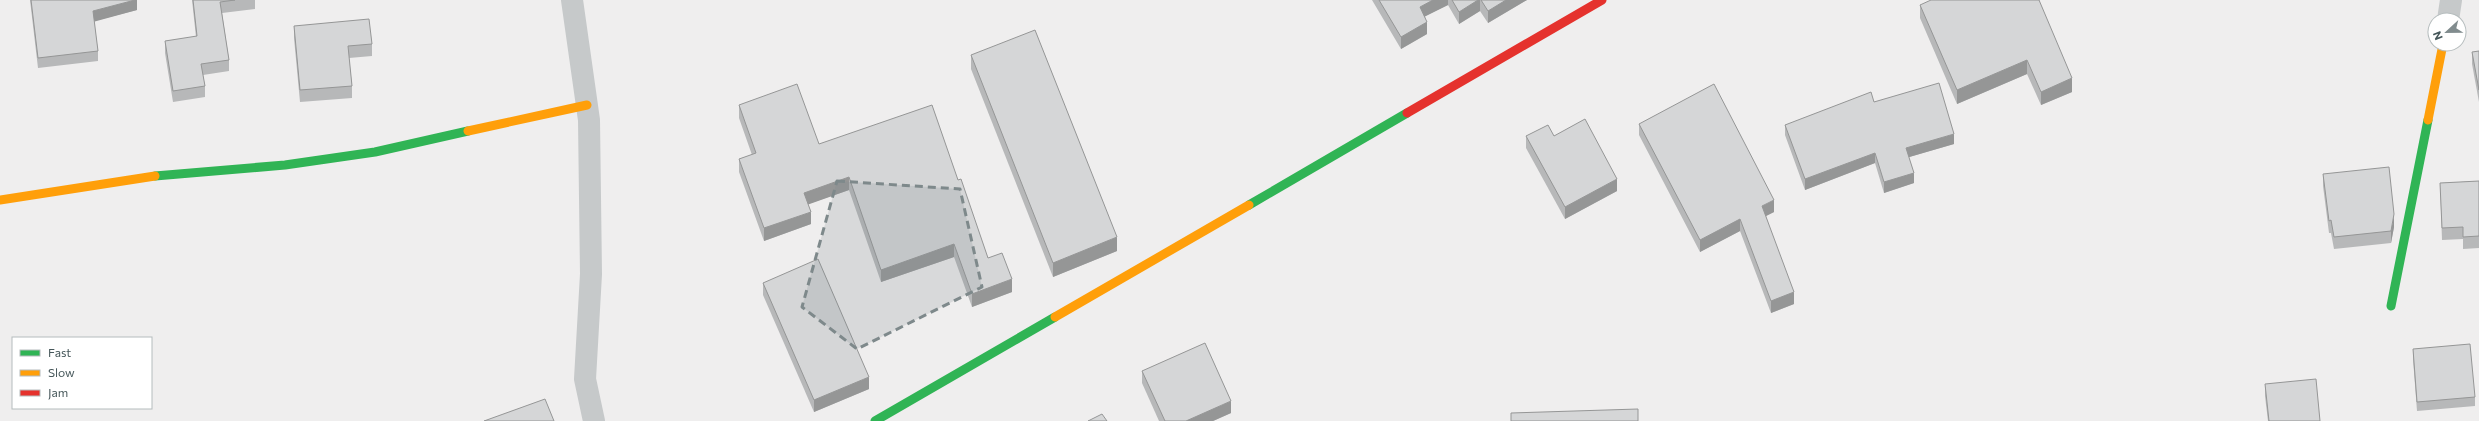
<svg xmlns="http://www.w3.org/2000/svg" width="2479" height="421" viewBox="0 0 2479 421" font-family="Commissioner,sans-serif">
  <rect width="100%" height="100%" fill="#efeeee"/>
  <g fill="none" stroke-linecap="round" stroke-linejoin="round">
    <g stroke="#c6c9ca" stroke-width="22">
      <polyline points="572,0 589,120 591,274 585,379 594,421"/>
      <polyline points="2448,20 2451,0"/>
    </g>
    <g stroke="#30b455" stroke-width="9">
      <polyline points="155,176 285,165 375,152 468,131"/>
      <polyline points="1249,205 1407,113"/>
      <polyline points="2391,306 2428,120"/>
      <polyline points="875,421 1055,317"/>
    </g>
    <g stroke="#ff9f0a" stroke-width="9">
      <polyline points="2428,120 2443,44"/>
      <polyline points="468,131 587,105"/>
      <polyline points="0,200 155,176"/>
      <polyline points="1055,317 1249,205"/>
    </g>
    <polyline stroke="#e5322d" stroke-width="9" points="1407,113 1602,0"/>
  </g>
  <g fill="#b7b8b9">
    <polygon points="30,0 137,0 137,10 94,21 98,51 98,61 38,68"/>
    <polygon points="192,0 255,0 255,9 222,13 229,60 229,71 203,75 205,86 205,97 173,102 165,53 165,41 196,37"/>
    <polygon points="1372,0 1527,0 1488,23 1480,11 1459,24 1448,5 1425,16 1427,34 1401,49"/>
    <polygon points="2039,0 2072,92 2041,105 2027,74 1957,104 1920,18 1920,5"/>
    <polygon points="294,26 372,44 372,56 349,58 352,86 352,98 300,102 294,38"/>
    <polygon points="2479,51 2479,102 2472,64 2472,52"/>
    <polygon points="971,55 1117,251 1053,277 971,69"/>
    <polygon points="1874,102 1954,144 1909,157 1914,183 1884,193 1875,163 1805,190 1785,135 1785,125"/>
    <polygon points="739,105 819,144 958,180 988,258 1012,292 972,307 954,257 881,282 849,190 808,204 811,224 764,241 739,172 739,159 752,155 739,118"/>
    <polygon points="1639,124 1774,212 1766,216 1794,304 1771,313 1740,231 1700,252 1639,135"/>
    <polygon points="1526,136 1554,136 1617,191 1565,219 1526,148"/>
    <polygon points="2323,174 2394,227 2391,243 2334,249 2331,233 2329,233 2323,186"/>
    <polygon points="2479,181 2479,248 2463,249 2463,239 2442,240 2440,183"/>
    <polygon points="763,283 869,389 814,412 763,295"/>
    <polygon points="2413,349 2475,397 2475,406 2417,411 2413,359"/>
    <polygon points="1142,371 1231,413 1213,421 1159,421 1142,383"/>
    <polygon points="2265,384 2320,421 2268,421 2265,396"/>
  </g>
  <g fill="#959696">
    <polygon points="135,0 137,0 137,10 93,22 93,11"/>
    <polygon points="1433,0 1448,0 1448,5 1420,19 1420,7"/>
    <polygon points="1478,0 1480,0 1480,11 1459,24 1459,12"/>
    <polygon points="1506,0 1527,0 1488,23 1488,11"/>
    <polygon points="1427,22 1427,34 1401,49 1401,37"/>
    <polygon points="2027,60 2027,74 1957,104 1957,90"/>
    <polygon points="2072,78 2072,92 2041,105 2041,92"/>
    <polygon points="1954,134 1954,144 1906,158 1906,148"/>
    <polygon points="1875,153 1875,163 1805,190 1805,179"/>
    <polygon points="1914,173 1914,183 1884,193 1884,182"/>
    <polygon points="849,177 849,190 804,206 804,193"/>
    <polygon points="1617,179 1617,191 1565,219 1565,207"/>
    <polygon points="1774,200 1774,212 1762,218 1762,206"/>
    <polygon points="811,212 811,224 764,241 764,228"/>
    <polygon points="2394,214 2394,227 2391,243 2391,231"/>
    <polygon points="1740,219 1740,231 1700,252 1700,240"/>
    <polygon points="1117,237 1117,251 1053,277 1053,263"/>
    <polygon points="954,244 954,257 881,282 881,270"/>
    <polygon points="1012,279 1012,292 972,307 972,294"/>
    <polygon points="1794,292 1794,304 1771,313 1771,301"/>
    <polygon points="869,377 869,389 814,412 814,400"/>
    <polygon points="1231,401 1231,413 1213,421 1186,421"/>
  </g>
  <g fill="#d5d6d7" stroke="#959696">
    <polygon points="31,0 135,0 93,11 98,51 38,58"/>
    <polygon points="193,0 235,0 220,2 229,60 201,64 205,86 173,91 165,41 197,36"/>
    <polygon points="1379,0 1433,0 1420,7 1427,22 1401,37"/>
    <polygon points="1452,0 1478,0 1459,12"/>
    <polygon points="1481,0 1506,0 1488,11"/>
    <polygon points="1931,0 2039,0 2072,78 2041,92 2027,60 1957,90 1920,5"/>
    <polygon points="369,19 372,44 348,46 352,86 300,90 294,26"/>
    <polygon points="1035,30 1117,237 1053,263 971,55"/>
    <polygon points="2479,51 2479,90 2472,52"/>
    <polygon points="1939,83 1954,134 1906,148 1914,173 1884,182 1875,153 1805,179 1785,125 1871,92 1874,102"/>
    <polygon points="797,84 819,144 932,105 958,180 961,179 988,258 1002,253 1012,279 972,294 954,244 881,270 849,177 804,193 811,212 764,228 739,159 756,153 739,105"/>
    <polygon points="1714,84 1774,200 1762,206 1794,292 1771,301 1740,219 1700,240 1639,124"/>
    <polygon points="1585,119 1617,179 1565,207 1526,136 1548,125 1554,136"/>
    <polygon points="2389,167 2394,214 2391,231 2334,237 2331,220 2329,221 2323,174"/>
    <polygon points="2479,181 2479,236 2463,237 2463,227 2442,228 2440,183"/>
    <polygon points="818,259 869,377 814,400 763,283"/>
    <polygon points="1205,343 1231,401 1186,421 1165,421 1142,371"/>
    <polygon points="2470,344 2475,397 2417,402 2413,349"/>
    <polygon points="2316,379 2320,421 2269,421 2265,384"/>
    <polygon points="545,399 554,421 484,421"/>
    <polygon points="1638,409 1638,421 1511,421 1511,413"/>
    <polygon points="1102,414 1107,421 1088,421"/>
  </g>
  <path fill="#7e898b" fill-opacity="0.2" stroke="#7e898b" stroke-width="3" stroke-dasharray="8 5" stroke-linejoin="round" d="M837,181L960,189L982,287L857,349L802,307Z"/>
  <rect x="12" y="337" width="140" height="72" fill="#ffffff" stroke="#b5bcbd"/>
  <rect x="20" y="350" width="20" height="6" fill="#30b455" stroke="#b5bcbd"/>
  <text x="48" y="357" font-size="12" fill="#46575a">Fast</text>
  <rect x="20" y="370" width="20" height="6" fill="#ff9f0a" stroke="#b5bcbd"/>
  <text x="48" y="377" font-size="12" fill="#46575a">Slow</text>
  <rect x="20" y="390" width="20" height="6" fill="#e5322d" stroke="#b5bcbd"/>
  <text x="48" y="397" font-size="12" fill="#46575a">Jam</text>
  <g transform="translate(2447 32) rotate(248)"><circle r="19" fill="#ffffff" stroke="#b5bcbd"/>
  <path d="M0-3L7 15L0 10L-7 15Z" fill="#818c8e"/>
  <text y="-6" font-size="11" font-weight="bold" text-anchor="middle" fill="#46575a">N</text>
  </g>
</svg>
